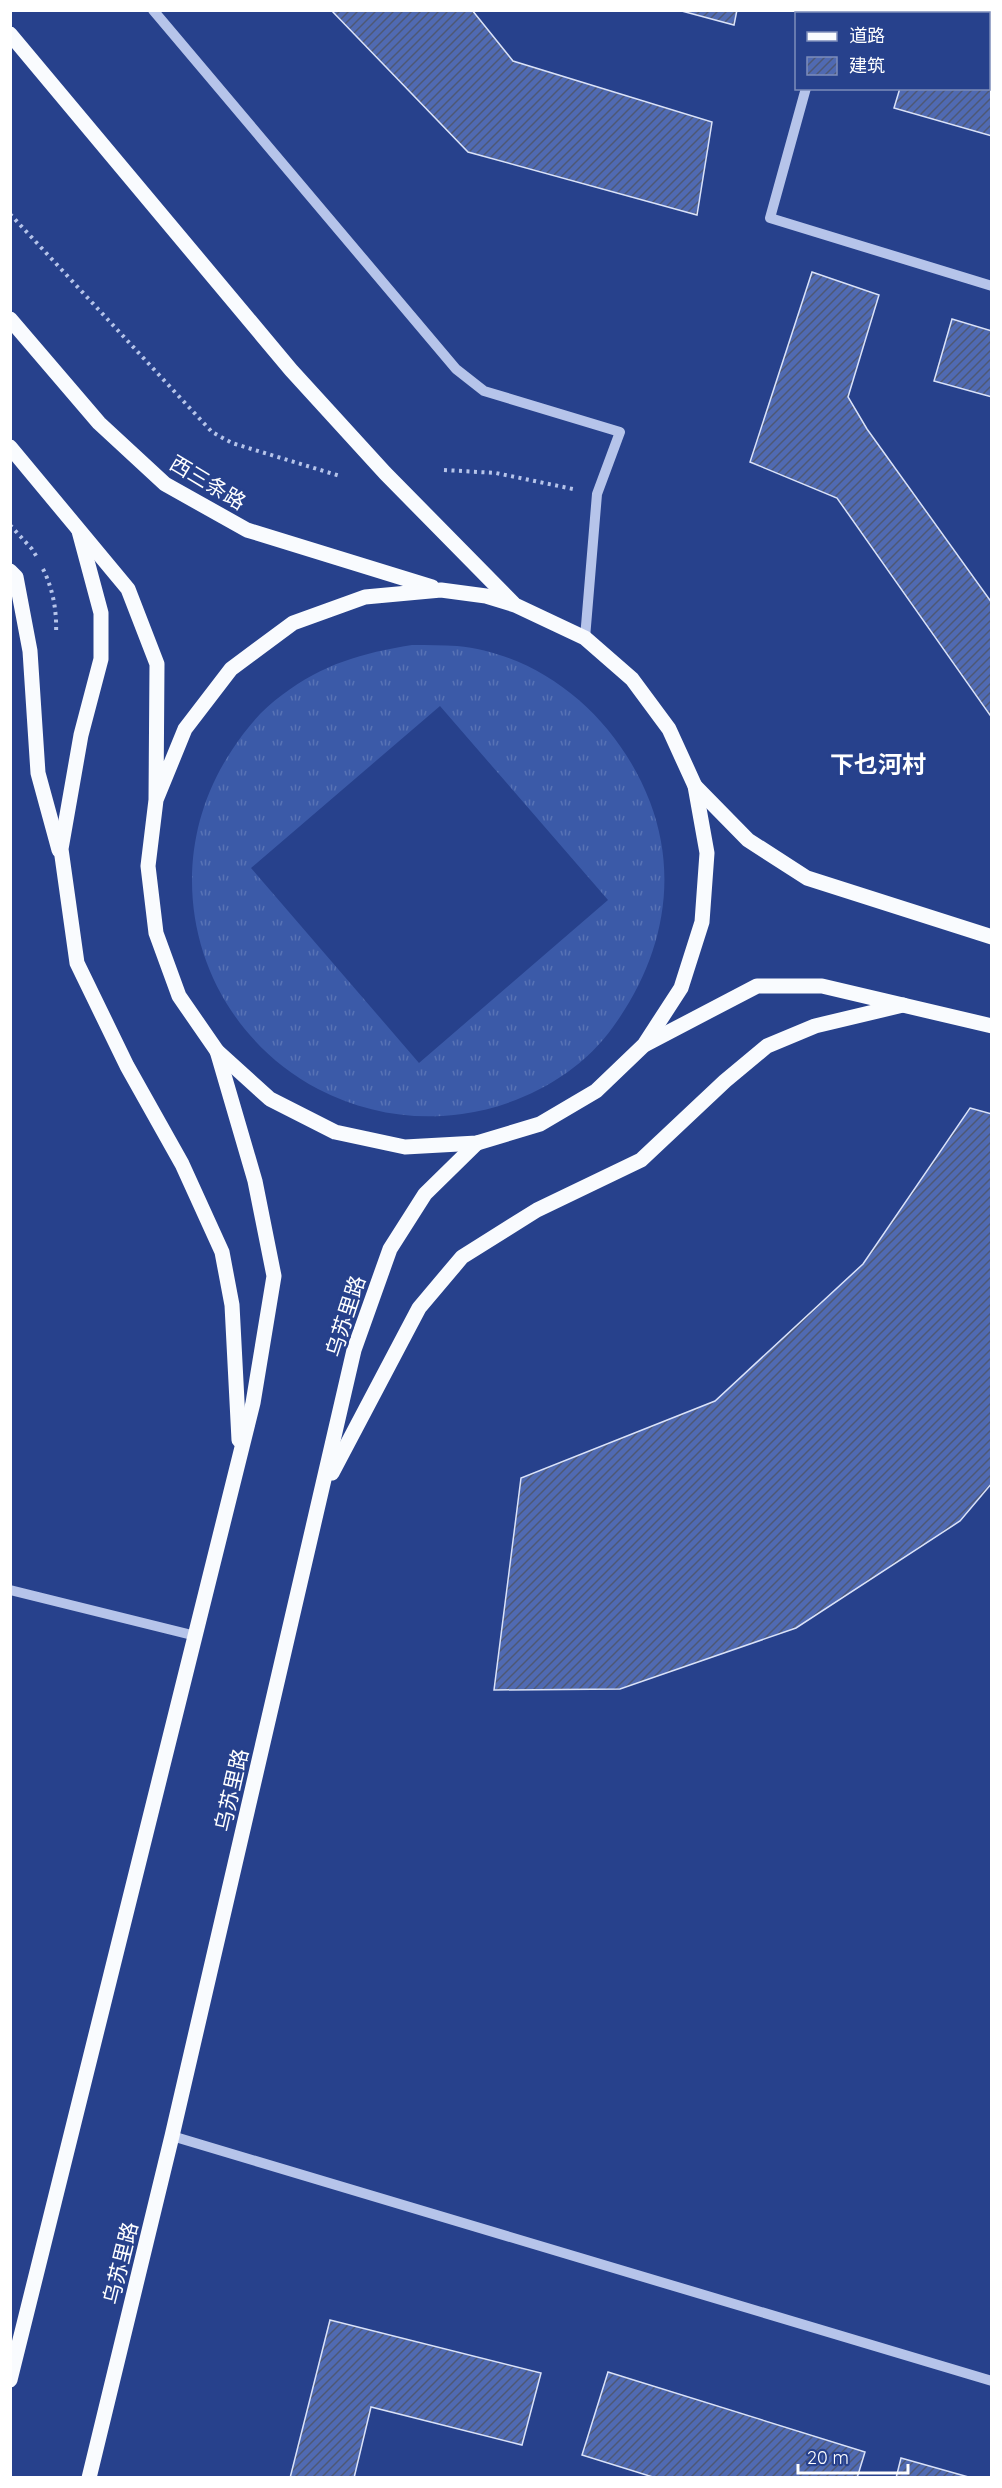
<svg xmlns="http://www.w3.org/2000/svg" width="1002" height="2488" viewBox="0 0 1002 2488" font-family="Quicksand,'Noto Sans SC',sans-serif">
  <defs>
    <pattern id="grass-tufts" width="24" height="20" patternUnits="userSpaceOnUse" patternTransform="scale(1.5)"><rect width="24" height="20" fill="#3b5aa8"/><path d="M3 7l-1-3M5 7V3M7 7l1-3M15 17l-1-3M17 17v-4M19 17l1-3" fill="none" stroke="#5873b5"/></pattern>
    <pattern id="building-hatch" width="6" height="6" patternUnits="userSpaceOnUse" patternTransform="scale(1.5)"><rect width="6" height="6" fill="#506ab2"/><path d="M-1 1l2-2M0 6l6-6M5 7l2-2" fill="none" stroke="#4e5875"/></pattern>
  </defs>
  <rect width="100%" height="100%" fill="#27418c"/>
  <path fill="url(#grass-tufts)" fill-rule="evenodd" d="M412,645C427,645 442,645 457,646C546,655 619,721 650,802C680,881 661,961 613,1027C579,1075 520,1106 462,1114C412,1121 362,1112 318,1089C194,1023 154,867 232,750C245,730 262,709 282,695C323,664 362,653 412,645ZM440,706L608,900L419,1063L251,868Z"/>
  <g fill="url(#building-hatch)" stroke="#dae2f8" stroke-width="1.5">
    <polygon points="331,10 472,10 513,61 712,122 697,215 468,152"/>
    <polygon points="678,10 737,10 734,25"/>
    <polygon points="988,69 992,70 992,136 894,108 900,88 988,88"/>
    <polygon points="812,272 879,295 848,397 867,429 992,603 992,718 837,498 750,462"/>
    <polygon points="952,319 992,331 992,397 934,381"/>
    <polygon points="970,1108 992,1114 992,1483 960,1521 796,1628 620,1689 494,1690 521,1478 715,1401 863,1264"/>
    <polygon points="330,2320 541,2373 522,2445 371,2407 354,2478 290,2478"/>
    <polygon points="608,2372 865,2452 857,2478 656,2478 582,2455"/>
    <polygon points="901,2458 972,2478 896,2478"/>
  </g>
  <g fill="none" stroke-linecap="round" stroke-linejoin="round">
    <g stroke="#b6c4ea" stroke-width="4" stroke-dasharray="3 4.5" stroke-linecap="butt">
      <polyline points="10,214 212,432 232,443 340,476"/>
      <polyline points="444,470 496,473 573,489"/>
      <polyline points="10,525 32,549 38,559"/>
      <path d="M43,569C53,589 57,611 56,634"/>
    </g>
    <g stroke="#b6c4ea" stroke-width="10">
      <polyline points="153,10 456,369 484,391 620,432 597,494 585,638"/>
      <polyline points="827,14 828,10"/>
      <polyline points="806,88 770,218 992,286"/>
      <polyline points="10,1590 196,1636"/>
      <polyline points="172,2136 992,2381"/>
    </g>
    <g stroke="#f9fbfe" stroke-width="15">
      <polyline points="10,34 291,370 385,473 513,603"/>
      <polyline points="10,319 99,423 165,484 247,530 432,587"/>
      <polyline points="10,447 128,589 157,664 156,800 148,866 156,933 179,996 217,1051 270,1099 335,1132 405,1147 477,1143 540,1124 596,1091 644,1045 681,988 702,922 707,853 695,786 669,729 632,679 585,638 515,605 486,596 441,590 365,597 293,623 231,669 185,729 156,800"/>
      <polyline points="79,531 101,613 101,659 81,735 61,849 77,963 127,1066 182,1164 222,1252 232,1305 239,1440"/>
      <polyline points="10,571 16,577 30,651 38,773 59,850"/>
      <polyline points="695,786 748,840 807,878 992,937"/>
      <polyline points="646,1044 757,986 822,986 992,1026"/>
      <polyline points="332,1473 419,1308 462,1257 537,1210 641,1160 725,1081 767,1046 815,1026 903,1005"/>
      <polyline points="10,2380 253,1403 274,1276 255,1181 217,1051"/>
      <polyline points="89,2478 172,2136 354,1350 390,1249 425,1194 477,1143"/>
    </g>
  </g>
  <g text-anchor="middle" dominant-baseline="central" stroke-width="5" stroke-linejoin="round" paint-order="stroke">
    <g font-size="21" fill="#fff" stroke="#27418c">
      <text transform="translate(208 482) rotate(31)">西三条路</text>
      <text transform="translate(345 1316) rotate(-72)">乌苏里路</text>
      <text transform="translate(231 1790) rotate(-77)">乌苏里路</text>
      <text transform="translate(120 2263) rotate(-76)">乌苏里路</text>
    </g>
    <g font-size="24" font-weight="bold" fill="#fff" stroke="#27418c">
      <text x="878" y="764">下乜河村</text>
    </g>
  </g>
  <rect width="1002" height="2488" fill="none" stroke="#ffffff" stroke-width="24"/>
  <rect x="795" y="12" width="195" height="78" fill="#27418c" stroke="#7d8dba" stroke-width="1.5"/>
  <rect x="807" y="32" width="30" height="9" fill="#f9fbfe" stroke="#7d8dba" stroke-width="1.5"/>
  <text x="849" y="42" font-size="18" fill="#ffffff">道路</text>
  <rect x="807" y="57" width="30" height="18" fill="url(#building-hatch)" stroke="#7d8dba" stroke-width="1.5"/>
  <text x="849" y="72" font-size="18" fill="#ffffff">建筑</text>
  <path d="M798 2464v9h110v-9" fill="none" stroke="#ffffff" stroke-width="3"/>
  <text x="807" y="2464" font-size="18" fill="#ffffff" stroke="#27418c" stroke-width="4.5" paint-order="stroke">20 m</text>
</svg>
